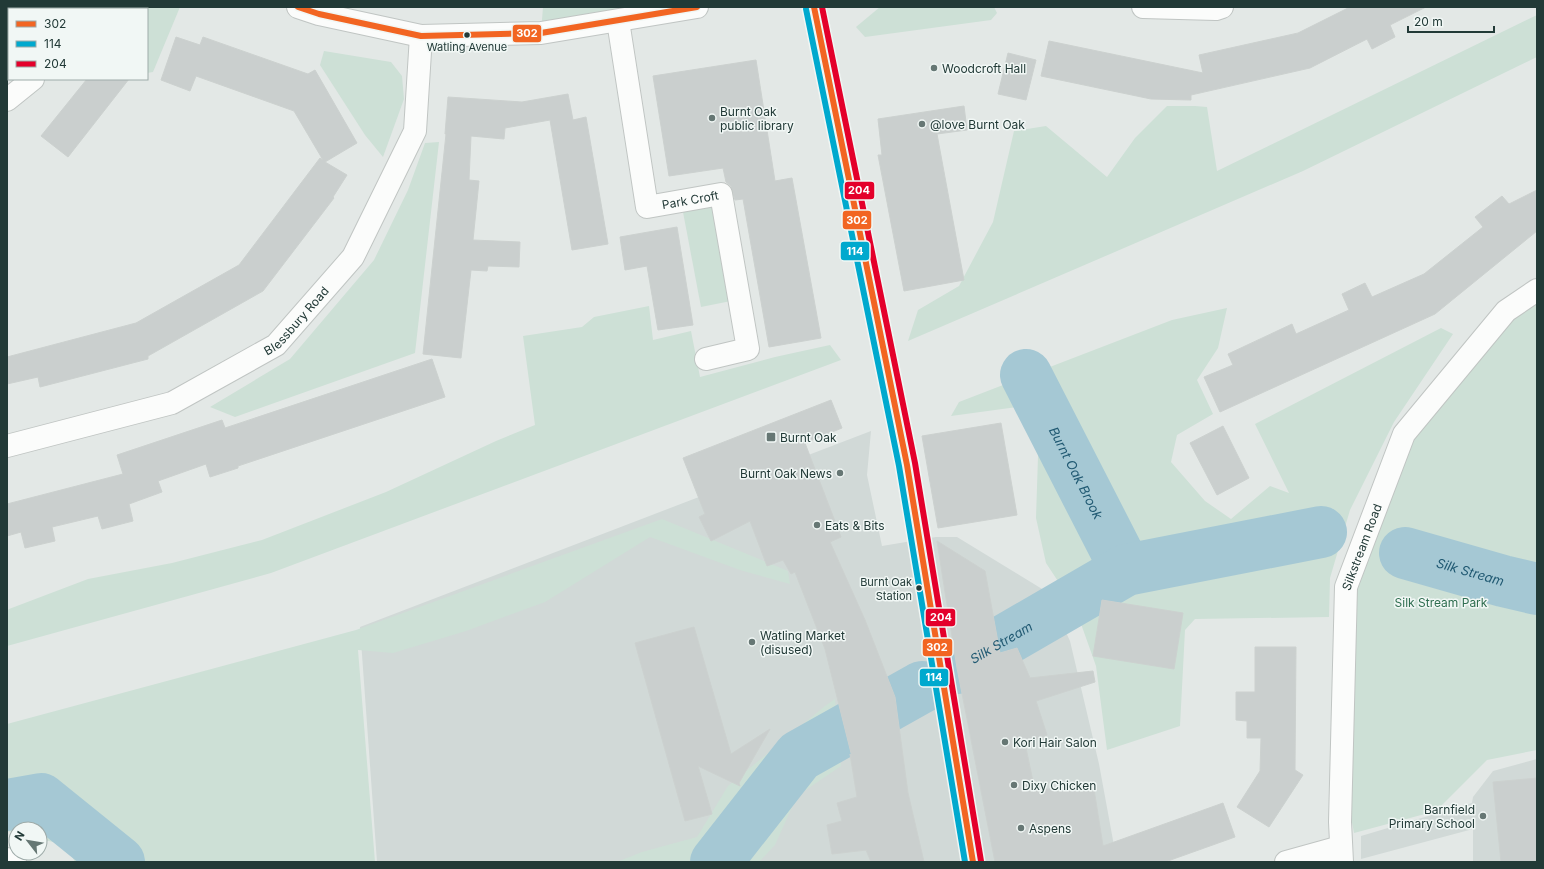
<svg xmlns="http://www.w3.org/2000/svg" width="1544" height="869" viewBox="0 0 1544 869" font-family="Inter,sans-serif">
  <rect width="100%" height="100%" fill="#e3e8e6"/>
  <g fill="#d1d9d7">
    <polygon points="871,431 867,475 882,546 936,537 957,537 1047,592 1070,641 1099,764 1117,862 377,862 360,627"/>
    <polygon points="1537,759 1537,862 1473,862 1473,829 1361,859 1361,836 1472,803 1473,797 1493,771"/>
  </g>
  <g fill="#cde0d6">
    <polygon points="108,7 180,7 153,72 147,73 147,9 106,9"/>
    <polygon points="543,7 705,7 541,33"/>
    <polygon points="880,7 994,7 997,13 991,20 865,37 856,27"/>
    <polygon points="1537,15 1537,57 1303,171 908,341 918,310 959,286 993,222 1014,131 1046,126 1107,177 1135,138 1167,106 1195,106 1207,107 1217,171"/>
    <polygon points="324,51 391,62 402,76 404,99 383,157 365,135 320,65"/>
    <polygon points="439,142 415,353 235,417 210,407 290,359 374,260 408,190 425,143"/>
    <polygon points="713,207 731,301 701,307 683,212"/>
    <polygon points="1537,291 1537,750 1487,760 1436,811 1354,833 1346,790 1344,586 1402,437"/>
    <polygon points="649,306 653,340 691,331 700,377 775,357 830,345 841,360 271,573 7,646 7,611 9,609 88,579 172,563 262,540 386,492 496,441 535,425 523,336 582,327 594,317"/>
    <polygon points="1227,308 1218,348 1197,380 1213,414 1177,435 1171,462 1205,501 1231,519 1270,486 1289,493 1255,424 1441,328 1453,334 1394,422 1350,510 1330,578 1329,617 1195,619 1185,630 1180,726 1107,750 1096,666 1075,607 1046,563 1036,518 1039,426 1017,407 951,416 959,402 1172,320"/>
    <polygon points="662,519 788,571 790,584 740,570 650,537 545,602 466,631 393,653 358,650 375,862 75,862 66,845 40,839 40,829 16,829 16,833 7,831 7,724 356,630"/>
    <polygon points="835,699 841,766 797,796 775,845 759,862 617,862 642,852 697,837 728,786 825,706"/>
  </g>
  <g fill="none" stroke-linecap="round" stroke-linejoin="round">
    <polyline stroke="#a5c8d4" stroke-width="9" points="922,687 957,668"/>
    <g stroke="#a5c8d4" stroke-width="52">
      <path id="s1" d="M1026,375L1126,570"/>
      <path id="s2" d="M1405,553L1503,581L1537,589"/>
      <path id="s3" d="M957,668L1126,570L1321,532"/>
      <polyline points="7,805 41,799 119,862"/>
      <polyline points="716,862 799,756 922,687"/>
    </g>
  </g>
  <g fill="#cacfce" stroke="#ccd1cf">
    <polygon points="1350,7 1426,7 1390,25 1395,37 1372,49 1367,39 1310,68 1191,95 1191,100 1151,99 1041,76 1049,41 1203,73 1199,55 1298,33"/>
    <polygon points="176,37 200,45 203,37 308,74 315,70 357,143 325,162 347,175 333,197 334,198 263,291 148,356 148,359 40,387 38,377 7,384 7,357 136,323 239,265 320,158 323,160 294,111 196,76 190,91 161,80"/>
    <polygon points="1008,53 1036,60 1026,100 998,94"/>
    <polygon points="756,60 775,181 792,178 821,338 769,347 743,199 735,200 731,186 726,182 723,168 669,176 653,76"/>
    <polygon points="87,79 129,79 68,157 41,136"/>
    <polygon points="568,94 573,120 586,117 608,244 572,250 550,120 505,128 504,139 471,136 469,180 479,181 473,240 520,242 519,267 488,266 487,271 471,270 461,358 423,354 446,134 445,134 448,97 522,102"/>
    <polygon points="964,106 967,130 937,134 964,280 904,291 878,155 882,155 878,119"/>
    <polygon points="1537,190 1537,231 1435,314 1220,412 1204,377 1233,365 1228,354 1292,324 1296,334 1349,310 1342,294 1365,283 1372,297 1424,274 1483,227 1475,217 1502,196 1509,204"/>
    <polygon points="677,227 693,325 658,330 647,266 625,270 620,237"/>
    <polygon points="432,359 445,397 238,466 238,468 210,477 206,464 158,481 162,492 129,504 133,521 102,529 98,516 52,527 55,541 25,548 21,532 7,536 7,504 123,474 117,455 222,420 225,428"/>
    <polygon points="831,400 842,428 805,443 841,537 830,542 865,620 895,697 908,793 924,862 871,862 866,850 832,854 827,825 842,821 837,803 857,797 850,754 852,757 825,649 795,572 791,574 783,560 767,566 750,521 711,541 699,517 705,514 683,458"/>
    <polygon points="1001,423 1017,515 938,528 922,436"/>
    <polygon points="1223,426 1249,478 1217,495 1190,443"/>
    <polygon points="937,541 985,571 1000,653 1017,648 1030,678 1093,671 1095,682 1036,701 1047,735 1025,743 1035,791 1093,783 1103,846 1223,803 1235,837 1165,862 995,862 957,668"/>
    <polygon points="1102,600 1183,613 1174,669 1093,656"/>
    <polygon points="694,627 731,754 770,729 739,783 740,786 698,766 712,814 685,821 635,643"/>
    <polygon points="1255,647 1296,647 1295,770 1303,775 1269,827 1237,807 1260,771 1261,738 1247,738 1247,721 1236,720 1236,692 1255,692"/>
    <polygon points="1537,778 1537,862 1501,862 1493,782"/>
  </g>
  <g fill="none" stroke-linecap="round" stroke-linejoin="round">
    <g stroke="#c0c5c3" stroke-width="24">
      <g id="minor">
        <polyline points="298,7 319,14 421,36 541,33 697,7"/>
        <polyline points="814,7 907,465 973,862"/>
        <polyline points="1143,7 1216,9 1222,7"/>
        <polyline points="77,9 78,7"/>
        <path id="s4" d="M618,21L647,207L721,194L748,349L706,359"/>
        <polyline points="7,100 33,79"/>
        <path id="s5" d="M7,446L172,403L276,345L353,257L415,131L421,36"/>
        <polyline points="7,859 15,862"/>
        <polyline points="1286,862 1340,847"/>
        <path id="s6" d="M1342,862L1340,822L1346,587L1404,434L1506,311L1537,290"/>
      </g>
    </g>
    <use href="#minor" stroke="#fbfcfb" stroke-width="22"/>
    <g stroke="#f1f7f5" stroke-width="9">
      <g id="bus-1">
        <polyline points="298,7 319,14 421,36 541,33 697,7"/>
        <polyline points="814,7 907,465 973,862"/>
      </g>
    </g>
    <g stroke="#f1f7f5" stroke-width="9">
      <polyline id="bus-2" points="806,9 899,466 965,862"/>
    </g>
    <g stroke="#f1f7f5" stroke-width="9">
      <polyline id="bus-3" points="822,7 915,463 981,861"/>
    </g>
    <use href="#bus-1" stroke="#f26522" stroke-width="6"/>
    <use href="#bus-2" stroke="#00a9ce" stroke-width="6"/>
    <use href="#bus-3" stroke="#e4002b" stroke-width="6"/>
  </g>
  <g fill="#223a37" stroke="#f1f7f5" stroke-width="1.5">
    <circle cx="467" cy="35" r="3.5"/>
    <circle cx="919" cy="588" r="3.5"/>
  </g>
  <g fill="#667774" stroke="#f1f7f5" stroke-width="1.5">
    <circle cx="934" cy="68" r="4"/>
    <circle cx="712" cy="118" r="4"/>
    <circle cx="922" cy="124" r="4"/>
    <rect x="766" y="432" width="10" height="10" rx="2"/>
    <circle cx="840" cy="473" r="4"/>
    <circle cx="817" cy="525" r="4"/>
    <circle cx="752" cy="642" r="4"/>
    <circle cx="1005" cy="742" r="4"/>
    <circle cx="1014" cy="785" r="4"/>
    <circle cx="1483" cy="816" r="4"/>
    <circle cx="1021" cy="828" r="4"/>
  </g>
  <g text-anchor="middle" dominant-baseline="central" stroke-width="3" stroke-linejoin="round" paint-order="stroke">
    <g font-size="11" fill="#223a37" stroke="#f1f7f5">
      <text x="467" y="47">Watling Avenue</text>
      <text x="912" y="582" text-anchor="end">Burnt Oak<tspan x="912" dy="14">Station</tspan></text>
    </g>
    <g font-size="12" fill="#223a37" stroke="#f1f7f5" text-anchor="start">
      <text x="942" y="68">Woodcroft Hall</text>
      <text x="720" y="111">Burnt Oak<tspan x="720" dy="14">public library</tspan></text>
      <text x="930" y="124">@love Burnt Oak</text>
      <text x="780" y="437">Burnt Oak</text>
      <text x="832" y="473" text-anchor="end">Burnt Oak News</text>
      <text x="825" y="525">Eats &amp; Bits</text>
      <text x="760" y="635">Watling Market<tspan x="760" dy="14">(disused)</tspan></text>
      <text x="1013" y="742">Kori Hair Salon</text>
      <text x="1022" y="785">Dixy Chicken</text>
      <text x="1475" y="809" text-anchor="end">Barnfield<tspan x="1475" dy="14">Primary School</tspan></text>
      <text x="1029" y="828">Aspens</text>
    </g>
    <g font-size="12" fill="#223a37" stroke="#f1f7f5">
      <text stroke="none"><textPath href="#s4" startOffset="232">Park Croft</textPath></text>
      <text stroke="none"><textPath href="#s5" startOffset="321">Blessbury Road</textPath></text>
      <text stroke="none"><textPath href="#s6" startOffset="318">Silkstream Road</textPath></text>
    </g>
    <g font-size="12" fill="#2f6e50" stroke="#f1f7f5">
      <text x="1441" y="602">Silk Stream Park</text>
    </g>
    <g font-size="13" font-style="italic" fill="#205972" stroke="#f1f7f5">
      <text stroke="none"><textPath href="#s1" startOffset="110">Burnt Oak Brook</textPath></text>
      <text stroke="none"><textPath href="#s2" startOffset="68">Silk Stream</textPath></text>
      <text stroke="none"><textPath href="#s3" startOffset="51">Silk Stream</textPath></text>
    </g>
  </g>
  <g stroke="#f1f7f5" stroke-width="1.5">
    <rect x="512" y="24" width="30" height="19" rx="4" fill="#f26522"/>
    <rect x="844" y="181" width="31" height="19" rx="4" fill="#e4002b"/>
    <rect x="842" y="210" width="30" height="20" rx="4" fill="#f26522"/>
    <rect x="840" y="241" width="30" height="20" rx="4" fill="#00a9ce"/>
    <rect x="925" y="608" width="31" height="19" rx="4" fill="#e4002b"/>
    <rect x="922" y="638" width="31" height="19" rx="4" fill="#f26522"/>
    <rect x="919" y="668" width="30" height="19" rx="4" fill="#00a9ce"/>
  </g>
  <g font-size="11" text-anchor="middle" font-weight="bold" fill="#fff">
    <text x="527" y="37">302</text>
    <text x="859" y="194">204</text>
    <text x="857" y="224">302</text>
    <text x="855" y="255">114</text>
    <text x="941" y="621">204</text>
    <text x="937" y="651">302</text>
    <text x="934" y="681">114</text>
  </g>
  <rect width="1544" height="869" fill="none" stroke="#223a37" stroke-width="16"/>
  <rect x="8" y="8" width="140" height="72" fill="#f1f7f5" stroke="#9eaba9"/>
  <rect x="16" y="21" width="20" height="6" fill="#f26522" stroke="#9eaba9"/>
  <text x="44" y="28" font-size="12" fill="#223a37">302</text>
  <rect x="16" y="41" width="20" height="6" fill="#00a9ce" stroke="#9eaba9"/>
  <text x="44" y="48" font-size="12" fill="#223a37">114</text>
  <rect x="16" y="61" width="20" height="6" fill="#e4002b" stroke="#9eaba9"/>
  <text x="44" y="68" font-size="12" fill="#223a37">204</text>
  <g transform="translate(28 841) rotate(301)"><circle r="19" fill="#f1f7f5" stroke="#9eaba9"/>
  <path d="M0-3L7 15L0 10L-7 15Z" fill="#667774"/>
  <text y="-6" font-size="11" font-weight="bold" text-anchor="middle" fill="#223a37">N</text>
  </g>
  <path d="M1408 26v6h86v-6" fill="none" stroke="#223a37" stroke-width="2"/>
  <text x="1414" y="26" font-size="12" fill="#223a37" stroke="#f1f7f5" stroke-width="3" paint-order="stroke">20 m</text>
</svg>
